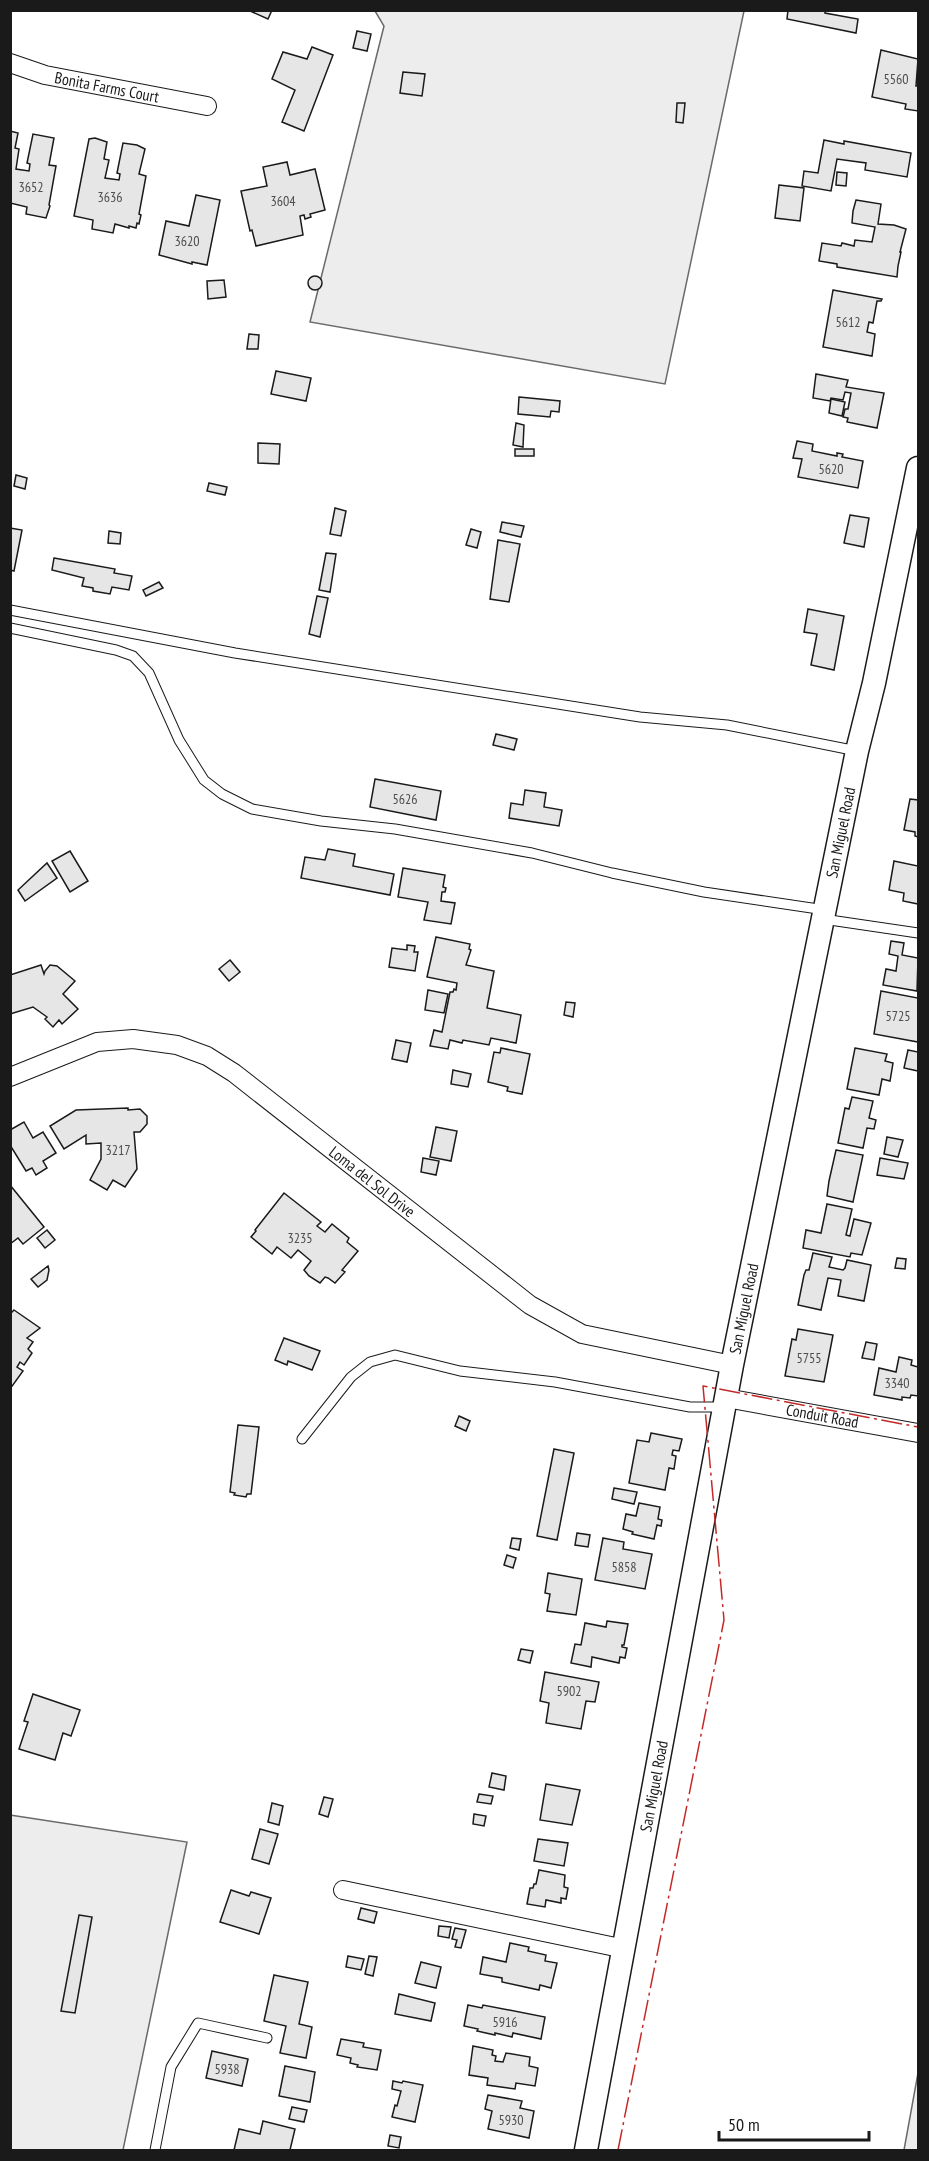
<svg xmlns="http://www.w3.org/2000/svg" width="929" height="2161" viewBox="0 0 929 2161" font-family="'PT Sans Narrow',sans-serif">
  <rect width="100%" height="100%" fill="#fff"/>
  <g fill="#ededed" stroke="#6a6a6a" stroke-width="1.5">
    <polygon points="375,11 744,11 665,384 310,322 384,26"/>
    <polygon points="10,1815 187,1842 123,2150 11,2150"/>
    <polygon points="918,2073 918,2150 904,2150"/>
  </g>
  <g fill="#e6e6e6" stroke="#1a1a1a" stroke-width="1.5">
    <polygon points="248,10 272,10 268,19"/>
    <polygon points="788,10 825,10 825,13 858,19 856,33 787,19"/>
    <polygon points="357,31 371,34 367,51 353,48"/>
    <polygon points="312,47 333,55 304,131 282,122 295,90 272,79 283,52 307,59"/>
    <polygon points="881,50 918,59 916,86 918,86 918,111 905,109 906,104 872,97"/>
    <polygon points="403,72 425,74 422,96 400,93"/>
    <polygon points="677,103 685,103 683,123 676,122"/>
    <polygon points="10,131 18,133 15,148 19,149 16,169 29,171 30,164 27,163 33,134 54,138 49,165 56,166 49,205 50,206 46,218 26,214 27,207 10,203"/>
    <polygon points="95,138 107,142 104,159 109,160 105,178 119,180 120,174 117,173 123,143 137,145 145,149 139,174 146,176 139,214 141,215 139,224 137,223 136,228 129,226 129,228 115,224 113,233 92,229 93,220 74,216 89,139"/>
    <polygon points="824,140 844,144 844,141 911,153 907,177 865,170 866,163 837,159 831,191 802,186 804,171 818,173"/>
    <polygon points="287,162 290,175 315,169 325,210 310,214 311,217 305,219 304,215 300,216 303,235 256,246 252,230 250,231 241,191 267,186 263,167"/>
    <polygon points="837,172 847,173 846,186 836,185"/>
    <polygon points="779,185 804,188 800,221 775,218"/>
    <polygon points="196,195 220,200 207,265 192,262 192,264 159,255 166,221 189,226"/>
    <polygon points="856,200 881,204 878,224 894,225 906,229 900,252 901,252 898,266 897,277 837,267 837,264 819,261 822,243 841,246 842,243 854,246 855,240 872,242 875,227 852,223 853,211"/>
    <circle cx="315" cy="283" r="7"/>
    <polygon points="224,280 226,297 208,299 207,281"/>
    <polygon points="833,290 882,299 881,301 877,301 873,323 869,322 867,332 875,334 872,356 823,347"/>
    <polygon points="249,334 259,335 258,349 247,349"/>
    <polygon points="276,371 311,378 306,401 271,394"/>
    <polygon points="816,374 848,380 846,387 884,393 877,428 847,422 848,418 843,417 845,409 848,409 851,393 845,392 843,400 831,398 830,401 813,398"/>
    <polygon points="519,397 560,401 559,412 551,411 550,417 518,414"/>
    <polygon points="831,399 845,402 842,416 829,413"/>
    <polygon points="516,423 524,425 523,447 513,445"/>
    <polygon points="797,441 813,444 812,451 837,456 837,453 843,454 842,457 863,461 858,488 798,477 802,459 793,458"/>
    <polygon points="258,443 280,444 279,464 258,463"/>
    <rect x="515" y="449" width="19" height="7"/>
    <polygon points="16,475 27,478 25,489 14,486"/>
    <polygon points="209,483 227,487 225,495 207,491"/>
    <polygon points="335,508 346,511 341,536 330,534"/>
    <polygon points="850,515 869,518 864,547 844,543"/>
    <polygon points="502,522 524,526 521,537 500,532"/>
    <polygon points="10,528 22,530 14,571 10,570"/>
    <polygon points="471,529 481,532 477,548 466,545"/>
    <polygon points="109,531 121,533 120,544 108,543"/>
    <polygon points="498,540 520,544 509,602 490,599"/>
    <polygon points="326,553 336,554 330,592 319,590"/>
    <polygon points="54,558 115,569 114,573 132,576 129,590 112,587 110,594 93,591 93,588 82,586 84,578 52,570"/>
    <polygon points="159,582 163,588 146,596 143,590"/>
    <polygon points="317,596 328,598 320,637 309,634"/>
    <polygon points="808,609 844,616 834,670 811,665 817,634 804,632"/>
    <polygon points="496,734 517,739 514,750 493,745"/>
    <polygon points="375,779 441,791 436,820 370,807"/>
    <polygon points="525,790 546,793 544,807 562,810 559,826 509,818 511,803 523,805"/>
    <polygon points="910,799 918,800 918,837 915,836 915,832 904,830"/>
    <polygon points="328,849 355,854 353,866 394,874 390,895 301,878 305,857 325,860"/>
    <polygon points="70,851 88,881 70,892 52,861"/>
    <polygon points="894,861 918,866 918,904 903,901 904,893 889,890"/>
    <polygon points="47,863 57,878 25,901 18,890"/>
    <polygon points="403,868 445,875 443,887 446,888 445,892 442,892 441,901 455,903 451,924 424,920 428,902 398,897"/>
    <polygon points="436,937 470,944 469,949 471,950 466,965 494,971 487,1008 521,1015 516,1043 491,1038 489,1045 463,1040 462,1043 450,1040 448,1049 430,1046 434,1030 442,1032 450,992 453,992 454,989 456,990 457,983 427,977"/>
    <polygon points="891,941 904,943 902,955 918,958 917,991 883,985 886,969 896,971 898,956 889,954"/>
    <polygon points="407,945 415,946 414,952 418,952 415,971 389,967 392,948 407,950"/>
    <polygon points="230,960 240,972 229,981 219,969"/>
    <polygon points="41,965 44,974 45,971 50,965 57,966 75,981 63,994 78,1009 62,1024 59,1020 53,1027 45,1019 47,1017 33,1007 10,1014 10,975"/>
    <polygon points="428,990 448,994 444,1013 425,1010"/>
    <polygon points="881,991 918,998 918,1042 874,1034"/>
    <polygon points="566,1002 575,1003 573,1017 564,1015"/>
    <polygon points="396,1040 411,1043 407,1062 392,1059"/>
    <polygon points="501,1048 530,1054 522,1094 507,1091 508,1087 488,1082 494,1052 500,1053"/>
    <polygon points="855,1048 887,1054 885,1061 893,1063 890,1081 882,1079 879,1095 847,1089"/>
    <polygon points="908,1050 918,1052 918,1071 904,1068"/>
    <polygon points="453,1070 471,1074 468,1087 451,1084"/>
    <polygon points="852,1097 873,1101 869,1118 876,1120 874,1129 867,1128 863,1148 838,1143 845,1108 849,1109"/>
    <polygon points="128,1108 128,1110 140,1109 147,1116 147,1124 140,1132 134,1132 137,1169 125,1187 113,1180 107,1190 90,1180 101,1159 101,1143 86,1144 86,1135 64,1149 50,1126 76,1110"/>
    <polygon points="24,1122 33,1138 43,1132 56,1153 43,1161 47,1168 36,1175 32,1168 26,1171 10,1145 10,1130"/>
    <polygon points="436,1127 457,1131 451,1161 430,1157"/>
    <polygon points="887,1137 903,1140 898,1157 884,1154"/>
    <polygon points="836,1150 863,1155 853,1202 827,1196 829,1181"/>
    <polygon points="423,1158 439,1161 436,1175 421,1172"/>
    <polygon points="880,1158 908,1163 904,1179 877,1175"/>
    <polygon points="10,1185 44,1227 23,1244 18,1238 10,1244"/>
    <polygon points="284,1193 321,1222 317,1226 325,1232 332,1224 349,1238 347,1242 358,1251 342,1270 345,1272 335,1283 328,1278 325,1277 320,1283 309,1276 304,1270 311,1261 298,1250 291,1258 277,1247 272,1254 251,1237 256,1231 255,1230"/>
    <polygon points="827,1204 852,1209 846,1235 850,1236 854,1219 871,1223 862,1255 851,1253 850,1257 803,1248 806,1230 821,1233"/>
    <polygon points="47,1230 55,1240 45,1248 37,1238"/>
    <polygon points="813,1253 832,1257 829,1267 843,1270 845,1268 847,1260 871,1265 864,1301 838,1296 841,1280 828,1278 821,1310 798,1305 804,1275 806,1270 809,1270"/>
    <polygon points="897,1258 906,1259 905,1269 895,1268"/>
    <polygon points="48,1266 49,1270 47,1280 38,1287 31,1279"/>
    <polygon points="14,1310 40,1328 27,1338 33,1342 28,1349 32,1353 24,1365 20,1362 17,1367 23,1371 10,1389 10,1311 12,1312"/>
    <polygon points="798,1329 833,1335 824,1382 785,1376 792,1339 796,1340"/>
    <polygon points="284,1338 320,1351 312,1370 288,1361 287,1365 275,1360"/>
    <polygon points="866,1342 877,1344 874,1360 862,1358"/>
    <polygon points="899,1357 912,1360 911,1365 918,1367 918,1396 911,1395 910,1398 902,1397 902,1400 874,1395 879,1368 896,1372"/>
    <polygon points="459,1416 470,1421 466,1431 455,1426"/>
    <polygon points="238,1425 259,1427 251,1494 247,1494 246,1497 234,1495 235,1493 230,1492"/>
    <polygon points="651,1433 682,1439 679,1451 673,1450 672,1455 676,1456 674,1469 669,1468 665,1490 629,1483 637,1440 649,1442"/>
    <polygon points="554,1449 574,1453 557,1540 537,1536"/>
    <polygon points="614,1488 637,1492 634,1504 612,1499"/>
    <polygon points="639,1503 660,1507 658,1519 662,1520 661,1526 657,1525 654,1539 632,1534 633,1532 623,1529 626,1514 636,1516"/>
    <polygon points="577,1533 590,1535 588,1547 575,1545"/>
    <polygon points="512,1538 521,1539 519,1550 510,1548"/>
    <polygon points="603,1538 624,1542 623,1549 652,1554 645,1589 595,1580"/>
    <polygon points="507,1555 516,1558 513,1568 504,1565"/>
    <polygon points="548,1573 582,1579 576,1615 547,1611 550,1594 545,1593"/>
    <polygon points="607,1621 628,1624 624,1645 622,1645 622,1647 627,1648 625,1658 620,1657 619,1663 592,1657 591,1667 571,1663 575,1644 581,1645 585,1623 606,1627"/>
    <polygon points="521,1649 533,1651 530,1663 518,1660"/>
    <polygon points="545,1672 599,1682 595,1702 586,1701 581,1729 546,1723 549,1703 540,1701"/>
    <polygon points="33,1694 80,1710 71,1736 63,1733 55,1760 19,1749 28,1722 24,1721"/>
    <polygon points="492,1773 506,1776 504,1790 489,1787"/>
    <polygon points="546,1784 580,1790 572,1825 540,1820"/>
    <polygon points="479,1794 493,1796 491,1804 477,1802"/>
    <polygon points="324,1797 333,1799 328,1817 319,1814"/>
    <polygon points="272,1803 283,1806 279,1825 268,1822"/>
    <polygon points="474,1814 486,1816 484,1826 473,1824"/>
    <polygon points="260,1829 278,1834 269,1864 252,1859"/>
    <polygon points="538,1839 568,1843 564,1866 534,1861"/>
    <polygon points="539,1870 565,1875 564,1887 568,1888 566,1899 561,1898 561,1903 546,1900 545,1907 527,1904 530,1888 533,1888 534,1884 536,1884"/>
    <polygon points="231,1890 249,1896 251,1892 271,1898 259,1934 220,1922"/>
    <polygon points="361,1908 377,1912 374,1923 358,1919"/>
    <polygon points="79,1915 92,1917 75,2013 61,2011"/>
    <polygon points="439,1926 451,1927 449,1938 438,1936"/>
    <polygon points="455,1928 466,1930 461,1948 455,1947 457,1940 452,1939"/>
    <polygon points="510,1943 529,1947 528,1951 546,1955 545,1961 557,1963 551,1988 540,1985 539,1990 502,1982 502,1978 480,1974 483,1957 506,1962"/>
    <polygon points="348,1956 364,1959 361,1970 346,1967"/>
    <polygon points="369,1956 377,1957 373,1976 365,1974"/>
    <polygon points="421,1962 441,1967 436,1988 415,1983"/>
    <polygon points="274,1975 308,1982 299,2024 312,2027 306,2058 280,2053 286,2026 264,2021"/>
    <polygon points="399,1994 435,2003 431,2021 395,2014"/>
    <polygon points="468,2005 482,2008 483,2005 545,2017 541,2039 513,2033 512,2037 495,2033 495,2035 477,2031 478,2029 464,2026"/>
    <polygon points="341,2039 364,2043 363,2047 381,2050 377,2070 357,2067 358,2065 350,2063 351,2058 337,2055"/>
    <polygon points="473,2046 493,2050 492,2055 496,2056 495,2061 503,2062 506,2053 530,2057 529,2066 538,2068 535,2086 516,2083 515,2089 487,2085 488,2078 469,2075"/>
    <polygon points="212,2051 248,2059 242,2086 206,2078"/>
    <polygon points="285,2066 315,2072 310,2102 279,2096"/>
    <polygon points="393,2081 402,2083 403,2081 423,2085 415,2122 392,2117 395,2105 397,2106 401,2091 392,2089"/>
    <polygon points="488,2095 522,2101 520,2108 534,2111 529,2138 488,2129 492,2111 485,2109"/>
    <polygon points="292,2107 307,2110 304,2122 289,2119"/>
    <polygon points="263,2121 295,2129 290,2150 234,2150 239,2129 260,2134"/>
    <polygon points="390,2135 401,2137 399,2148 388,2146"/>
  </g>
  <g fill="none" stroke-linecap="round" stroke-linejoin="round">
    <g stroke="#1a1a1a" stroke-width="11">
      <g id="service">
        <polyline points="10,610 235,653 640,717 727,725 857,751"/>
        <polyline points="10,628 116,650 133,656 149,673 179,740 204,780 222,794 252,809 321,821 395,829 532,853 612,873 704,892 825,910"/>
        <polyline points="823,919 918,933"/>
        <polyline points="302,1439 351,1377 370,1362 395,1355 460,1371 555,1382 690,1407 724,1407"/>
        <polyline points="155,2150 171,2067 198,2023 267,2038"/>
      </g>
    </g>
    <g stroke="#1a1a1a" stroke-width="20">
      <g id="minor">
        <path id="s1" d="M10,63L45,75L207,106"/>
        <path id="s2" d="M10,1077L97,1042L133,1039L177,1045L207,1056L234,1073L530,1305L582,1334L732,1365"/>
        <path id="s3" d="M726,1398L918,1433"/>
        <polyline points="343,1890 625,1949"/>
      </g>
    </g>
    <g stroke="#1a1a1a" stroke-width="25">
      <g id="tertiary">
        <path id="s4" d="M586,2150L732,1365L857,751L874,683L918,468"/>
      </g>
    </g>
    <use href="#service" stroke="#fff" stroke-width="9"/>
    <use href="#minor" stroke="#fff" stroke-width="18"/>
    <use href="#tertiary" stroke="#fff" stroke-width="22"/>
    <polyline stroke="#c62828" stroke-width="1.5" stroke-dasharray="21 4.5 3 4.5" stroke-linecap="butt" points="618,2150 724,1620 703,1386 918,1427"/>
  </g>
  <g text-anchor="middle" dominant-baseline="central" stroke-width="4.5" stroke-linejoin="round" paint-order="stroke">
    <g font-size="14" fill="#4d4d4d">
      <text x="896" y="79">5560</text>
      <text x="31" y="187">3652</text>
      <text x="110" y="197">3636</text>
      <text x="283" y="201">3604</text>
      <text x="187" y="241">3620</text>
      <text x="848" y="322">5612</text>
      <text x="831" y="469">5620</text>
      <text x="405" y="799">5626</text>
      <text x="898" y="1016">5725</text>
      <text x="118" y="1150">3217</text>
      <text x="300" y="1238">3235</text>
      <text x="809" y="1358">5755</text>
      <text x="897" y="1383">3340</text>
      <text x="624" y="1567">5858</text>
      <text x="569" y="1691">5902</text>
      <text x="505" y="2022">5916</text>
      <text x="227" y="2069">5938</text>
      <text x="511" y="2120">5930</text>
    </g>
    <g font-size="16" fill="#1a1a1a" stroke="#fff">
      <text stroke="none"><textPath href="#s1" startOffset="100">Bonita Farms Court</textPath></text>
      <text stroke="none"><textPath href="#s4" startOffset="1342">San Miguel Road</textPath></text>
      <text stroke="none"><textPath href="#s2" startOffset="414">Loma del Sol Drive</textPath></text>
      <text stroke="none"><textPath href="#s4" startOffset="856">San Miguel Road</textPath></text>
      <text stroke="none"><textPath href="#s3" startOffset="98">Conduit Road</textPath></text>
      <text stroke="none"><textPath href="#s4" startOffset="370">San Miguel Road</textPath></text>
    </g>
  </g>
  <rect width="929" height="2161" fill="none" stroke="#1a1a1a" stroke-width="24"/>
  <path d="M719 2131v9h150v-9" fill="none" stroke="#1a1a1a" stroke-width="3"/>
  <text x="728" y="2131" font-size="18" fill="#1a1a1a" stroke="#ffffff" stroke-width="4.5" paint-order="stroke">50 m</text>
</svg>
